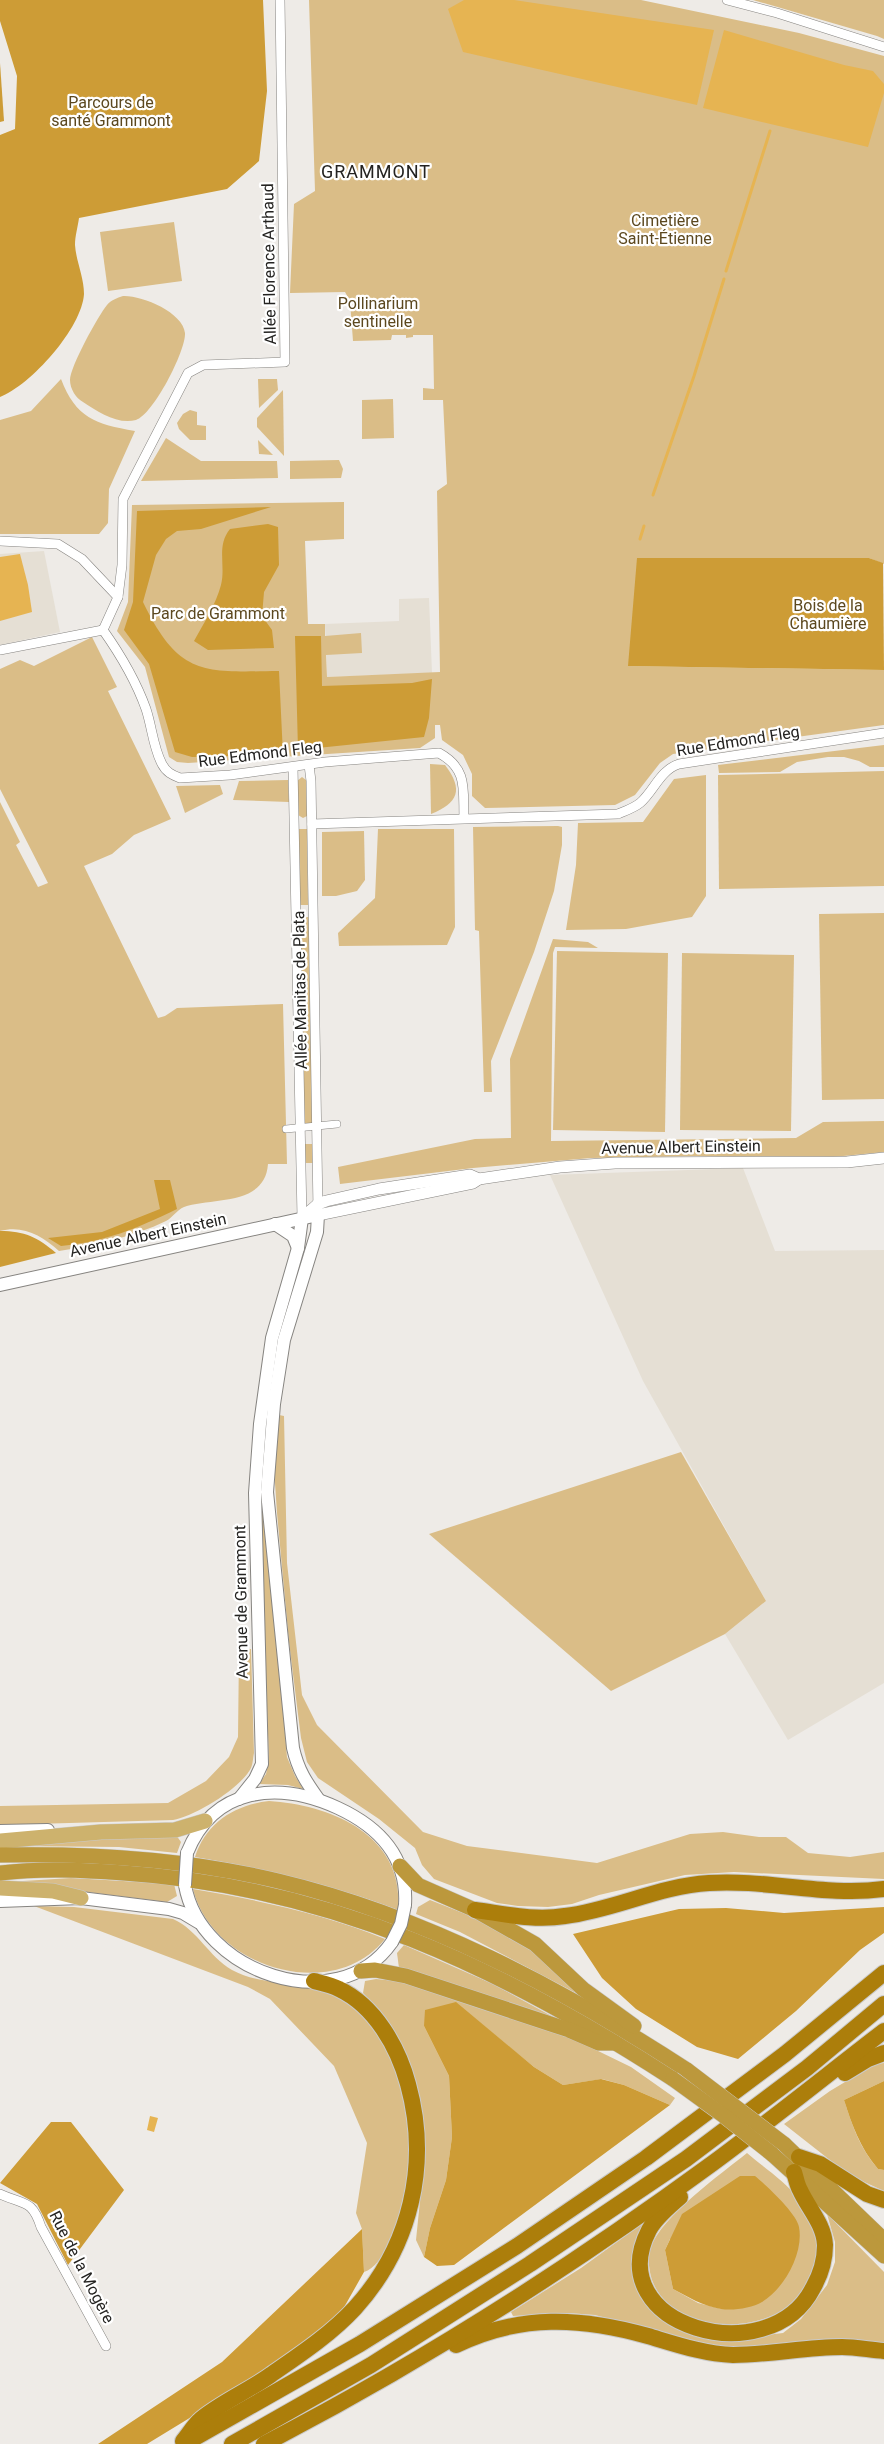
<svg xmlns="http://www.w3.org/2000/svg" width="884" height="2444" viewBox="0 0 884 2444" font-family="Roboto,sans-serif">
  <rect width="100%" height="100%" fill="#eeebe7"/>
  <g fill="#e5dfd4">
    <polygon points="44,551 60,632 0,645 0,554"/>
    <polygon points="429,598 432,673 327,677 325,624 399,621 399,599"/>
    <polygon points="743,1168 775,1251 884,1250 884,1683 788,1740 725,1634 766,1601 643,1381 550,1175"/>
  </g>
  <g fill="#dabd87" fill-rule="evenodd">
    <polygon points="309,0 641,0 799,33 884,56 884,564 869,558 807,559 628,666 884,670 884,725 673,754 660,763 635,795 615,805 485,808 472,796 472,774 463,755 442,740 440,725 435,725 435,738 420,748 188,763 177,762 169,757 145,667 117,631 128,602 132,505 344,502 344,539 305,541 308,624 325,624 325,636 361,633 362,653 326,655 327,677 440,672 437,491 447,484 443,400 423,400 423,388 434,389 433,335 413,335 413,337 406,338 406,335 392,335 391,340 353,341 350,301 345,292 290,293 294,204 315,191"/>
    <polygon points="753,0 884,0 884,39 877,36"/>
    <polygon points="174,222 182,281 108,291 100,232"/>
    <path d="M123,296C141,295 183,312 185,333C186,351 153,415 136,420C118,425 98,412 83,402C76,398 70,389 70,380C70,367 98,316 107,305C111,300 117,298 123,296Z"/>
    <path d="M61,379C76,418 95,424 135,431L109,489L108,523L99,534H0V420L31,411Z"/>
    <polygon points="258,379 277,379 278,390 259,408"/>
    <polygon points="283,390 284,456 257,427 257,418"/>
    <polygon points="393,399 394,438 362,439 362,400"/>
    <polygon points="190,410 197,412 197,425 206,426 206,440 190,440 179,429 177,423 183,414"/>
    <polygon points="166,438 201,461 277,461 278,478 141,481"/>
    <polygon points="258,440 273,455 259,454"/>
    <polygon points="339,460 343,469 341,478 290,479 290,461"/>
    <path d="M92,637L117,687L108,691L171,819L134,835L112,854L84,866L158,1018L165,1016L177,1008L283,1004L287,1164H268C265,1207 211,1197 184,1207C177,1210 172,1218 166,1221C133,1237 95,1245 59,1251C42,1236 24,1225 0,1231V802L20,842L16,845L38,887L48,883L0,789V669L20,660L34,666Z"/>
    <polygon points="884,745 884,767 870,767 859,761 844,757 828,757 797,762 780,772 719,773 718,765"/>
    <path d="M430,764L445,765C464,790 458,803 431,814Z"/>
    <polygon points="884,771 884,886 719,889 718,775"/>
    <polygon points="706,775 706,896 692,917 626,929 566,930 576,865 578,823 643,822 674,779"/>
    <polygon points="302,777 306,780 307,816 303,818 298,815 297,781"/>
    <polygon points="288,780 289,802 233,800 239,781"/>
    <polygon points="220,785 223,794 185,813 176,786"/>
    <polygon points="558,826 562,827 562,845 554,891 534,952 491,1061 492,1092 484,1092 479,931 475,930 473,827"/>
    <polygon points="298,829 307,829 308,905 299,905"/>
    <polygon points="378,829 454,829 455,927 447,945 339,946 338,933 375,898"/>
    <polygon points="364,831 365,880 357,891 336,896 322,896 322,832"/>
    <polygon points="884,913 884,1099 822,1100 819,914"/>
    <polygon points="300,917 309,917 313,1123 304,1124"/>
    <polygon points="553,939 588,942 598,948 555,947 553,953 551,1141 796,1138 823,1122 884,1121 884,1152 833,1157 694,1156 591,1158 473,1168 340,1184 338,1167 475,1139 511,1138 510,1059"/>
    <polygon points="557,951 668,953 665,1132 553,1130"/>
    <polygon points="682,953 794,955 791,1131 680,1130"/>
    <polygon points="304,1144 313,1144 313,1163 305,1163"/>
    <polygon points="279,1415 284,1416 287,1563 302,1695 317,1725 423,1832 467,1846 597,1863 690,1834 723,1832 759,1837 786,1837 808,1853 850,1857 884,1852 884,1879 734,1872 685,1875 599,1895 572,1904 548,1907 518,1906 497,1903 434,1879 422,1865 415,1848 379,1819 318,1778 307,1762 301,1738 289,1642 277,1513 274,1468"/>
    <polygon points="681,1452 766,1601 725,1634 611,1691 429,1534"/>
    <polygon points="262,1456 287,1757 295,1776 303,1789 288,1785 259,1784 266,1774 269,1760 259,1492"/>
    <path d="M251,1649L254,1753C253,1757 253,1764 251,1768C240,1789 195,1816 173,1820L0,1825V1806L168,1803L206,1781L229,1757L238,1737L239,1650Z"/>
    <path d="M269,1801C331,1805 405,1835 398,1910C332,1885 265,1869 195,1857C206,1823 234,1805 269,1801Z"/>
    <polygon points="176,1835 181,1842 177,1853 119,1847 14,1846 48,1841"/>
    <polygon points="71,1878 174,1884 177,1896 167,1902 7,1882"/>
    <path d="M193,1889C258,1900 324,1914 385,1939C332,2005 212,1967 193,1889Z"/>
    <polygon points="430,1900 491,1924 544,1956 589,2000 460,1932 416,1914 418,1907"/>
    <path d="M34,1906L74,1907L173,1919C198,1930 208,1956 232,1970C265,1988 309,1980 338,1995C381,2016 407,2087 410,2131C411,2155 408,2179 402,2202C398,2222 385,2266 364,2272L362,2229L356,2213L367,2143L334,2066L270,1999L248,1987Z"/>
    <polygon points="404,1945 493,1984 557,2019 399,1968 397,1953"/>
    <polygon points="376,1979 397,1981 559,2032 631,2067 675,2098 670,2105 624,2085 602,2079 563,2085 534,2067 456,2003 424,2026 449,2076 452,2137 446,2180 430,2228 424,2257 416,2240 424,2162 424,2133 420,2097 391,2025 363,1993 365,1981"/>
    <path d="M884,2063V2081L844,2100C852,2125 860,2149 878,2169L884,2170V2191L849,2175L784,2124L830,2091L875,2064Z"/>
    <path d="M747,2153C762,2166 786,2182 798,2198C817,2224 823,2246 810,2275C806,2283 802,2294 795,2301C758,2336 672,2334 652,2280C649,2271 647,2257 651,2247C662,2216 721,2174 747,2153ZM670,2239L722,2309L698,2303L673,2289L665,2250Z"/>
    <polygon points="827,2214 884,2272 884,2344 736,2349 711,2346 595,2315 568,2313 513,2316 511,2312 581,2268 650,2218 635,2250 634,2265 678,2327 703,2338 722,2340 783,2333 801,2319 827,2285 835,2262 835,2242"/>
  </g>
  <g fill="#cd9c36">
    <path d="M0,0H263L267,91L259,161L227,189L79,218C78,226 75,236 75,245C76,261 84,277 84,294C82,328 31,385 0,397V135L15,129L17,76L0,21Z"/>
    <polygon points="0,63 4,121 0,122"/>
    <path d="M271,507L201,529L177,531L166,539L156,555L143,602C179,677 204,672 279,671L283,755L192,757L175,752L149,664L124,630L133,602L137,511Z"/>
    <path d="M268,524L278,527L279,565L264,592L262,616L272,630L274,648L208,650L194,641C204,623 216,604 221,585C226,565 216,546 230,529Z"/>
    <polygon points="637,558 869,558 883,563 884,670 628,666"/>
    <polygon points="295,636 321,636 322,686 412,683 432,679 429,718 424,737 298,750"/>
    <path d="M154,1180H170L177,1209C135,1229 108,1241 61,1246L48,1238L102,1232L160,1209Z"/>
    <path d="M0,1231C25,1231 37,1237 56,1253L0,1267Z"/>
    <polygon points="884,1907 884,1933 860,1950 796,2011 738,2059 697,2047 636,2009 602,1978 573,1934 679,1909 726,1908 784,1913"/>
    <polygon points="456,2002 534,2067 563,2085 601,2079 624,2085 670,2105 454,2265 437,2266 424,2257 430,2228 446,2180 452,2137 449,2076 424,2026 425,2010"/>
    <path d="M884,2081V2170L878,2169C860,2148 852,2125 844,2100Z"/>
    <polygon points="51,2122 71,2122 124,2190 68,2265 37,2204 0,2183"/>
    <path d="M740,2176H755C766,2185 797,2214 799,2227C804,2253 784,2289 762,2302C752,2308 733,2311 721,2309C703,2306 688,2297 673,2289L665,2250L682,2214Z"/>
    <polygon points="362,2229 364,2272 338,2318 260,2375 147,2444 98,2444 222,2362"/>
  </g>
  <g fill="#e6b452">
    <polygon points="464,0 514,0 714,30 697,105 463,52 448,9"/>
    <polygon points="724,30 844,65 873,71 884,84 884,93 868,147 703,108"/>
    <polygon points="20,554 28,585 32,612 0,621 0,557"/>
    <polygon points="150,2116 158,2118 154,2132 147,2130"/>
  </g>
  <g fill="none" stroke-linecap="round" stroke-linejoin="round">
    <g stroke="#e6b452" stroke-width="3">
      <polyline points="726,271 770,131"/>
      <polyline points="653,495 694,376 724,279"/>
      <polyline points="640,539 644,526"/>
    </g>
    <g stroke="#868480" stroke-width="8">
      <polyline id="pedestrian" points="286,1129 337,1124"/>
    </g>
    <g stroke="#868480" stroke-width="10">
      <g id="minor">
        <polyline points="727,0 777,13 884,47"/>
        <polyline points="0,541 58,544 82,559 118,597"/>
        <polyline points="103,630 118,597 122,565 123,499 188,373 203,365 285,362 280,0"/>
        <path d="M103,630C120,654 136,681 146,709C152,727 153,747 162,764C166,772 172,775 180,778L230,775L325,762L439,753C468,769 463,789 464,818"/>
        <polyline points="0,650 103,630"/>
        <polyline points="309,765 311,781 318,1210"/>
        <polyline points="293,767 302,1218"/>
        <path d="M312,824L618,814C625,811 634,808 640,803C654,791 660,770 679,764L884,733"/>
        <path d="M0,2194C24,2205 32,2199 41,2227L106,2346"/>
      </g>
    </g>
    <g stroke="#868480" stroke-width="12">
      <g id="tertiary">
        <polyline points="318,1215 473,1183 479,1179 560,1167 615,1163 847,1162 884,1158"/>
        <polyline points="302,1218 318,1204 326,1201 379,1189 470,1175 479,1179"/>
      </g>
    </g>
    <g stroke="#868480" stroke-width="14">
      <g id="secondary">
        <polyline points="275,1224 293,1236 298,1248"/>
        <path d="M0,1285L318,1215L317,1232L284,1340L274,1404L267,1492L293,1748C298,1770 306,1782 319,1800"/>
        <polyline points="239,1799 255,1779 262,1764 255,1493 260,1424 272,1338 298,1248 302,1218"/>
        <polyline points="0,1831 48,1830"/>
        <path d="M187,1853C214,1786 279,1781 338,1808C379,1827 408,1857 405,1905"/>
        <path d="M185,1885C200,1972 337,2021 392,1942"/>
        <polyline points="0,1901 81,1898 169,1909 183,1913 198,1922"/>
      </g>
    </g>
    <g stroke="#cacaca" stroke-width="16">
      <g id="primary">
        <polyline points="0,1841 101,1832 175,1830 205,1821"/>
        <polyline points="0,1888 53,1891 81,1898"/>
      </g>
    </g>
    <g stroke="#cacaca" stroke-width="16">
      <g id="trunk">
        <path d="M0,1855C93,1853 187,1859 278,1881C425,1916 561,1988 687,2070"/>
        <polyline points="400,1866 418,1885 475,1910 535,1944 583,1989 634,2026"/>
        <path d="M0,1873C42,1868 83,1870 124,1873C331,1887 502,1968 673,2079"/>
        <polyline points="361,1971 375,1970 406,1976 569,2030 599,2043 615,2043"/>
        <polyline points="784,2144 884,2240"/>
        <polyline points="772,2154 884,2256"/>
      </g>
    </g>
    <g stroke="#cacaca" stroke-width="18">
      <g id="motorway">
        <path d="M475,1910C505,1914 534,1921 565,1916C614,1910 659,1886 709,1883C767,1879 826,1897 884,1889"/>
        <polyline points="845,2073 868,2059 884,2053"/>
        <polyline points="799,2157 820,2164 867,2194 884,2200"/>
        <path d="M680,2197C669,2207 656,2217 649,2230C599,2327 769,2374 813,2288C821,2274 825,2261 825,2245C824,2224 808,2208 800,2190C797,2185 796,2178 794,2172"/>
        <path d="M456,2345C520,2314 581,2317 648,2336C675,2344 704,2354 733,2355C769,2355 806,2347 842,2347C856,2347 870,2350 884,2351"/>
        <path d="M183,2441C188,2435 193,2427 199,2421C216,2405 252,2389 272,2374C301,2354 331,2334 355,2308C411,2246 430,2164 408,2084C398,2047 375,2006 339,1989C332,1985 322,1983 314,1981"/>
        <polyline points="184,2444 360,2344 517,2246 646,2158 785,2054 884,1973"/>
        <polyline points="232,2444 371,2365 530,2264 686,2159 807,2068 884,2004"/>
        <path d="M264,2444C421,2363 571,2267 713,2163C771,2120 827,2075 884,2031"/>
      </g>
    </g>
    <use href="#pedestrian" stroke="#fff" stroke-width="7"/>
    <use href="#minor" stroke="#fff" stroke-width="9"/>
    <use href="#tertiary" stroke="#fff" stroke-width="11"/>
    <use href="#secondary" stroke="#fff" stroke-width="12"/>
    <use href="#primary" stroke="#cdb26d" stroke-width="15"/>
    <use href="#trunk" stroke="#bc983c" stroke-width="15"/>
    <use href="#motorway" stroke="#ac7e0b" stroke-width="16"/>
    <g stroke="#868480" stroke-width="14" stroke-linecap="butt">
      <g id="secondary-bridge">
        <polyline points="185,1885 187,1853"/>
        <polyline points="392,1942 401,1924 405,1905"/>
      </g>
    </g>
    <g stroke="#cacaca" stroke-width="16" stroke-linecap="butt">
      <g id="trunk-bridge">
        <polyline points="687,2070 784,2144"/>
        <polyline points="673,2079 724,2116 772,2154"/>
      </g>
    </g>
    <use href="#secondary-bridge" stroke="#fff" stroke-width="12"/>
    <use href="#trunk-bridge" stroke="#bc983c" stroke-width="15"/>
  </g>
  <g text-anchor="middle" dominant-baseline="central" stroke-width="4.5" stroke-linejoin="round" paint-order="stroke">
    <g font-size="16" fill="#5c481f" stroke="#fff">
      <text x="111" y="102">Parcours de<tspan x="111" dy="18">santé Grammont</tspan></text>
      <text x="665" y="220">Cimetière<tspan x="665" dy="18">Saint-Étienne</tspan></text>
      <text x="378" y="303">Pollinarium<tspan x="378" dy="18">sentinelle</tspan></text>
      <text x="828" y="605">Bois de la<tspan x="828" dy="18">Chaumière</tspan></text>
      <text x="218" y="613">Parc de Grammont</text>
    </g>
    <g font-size="16" fill="#242321" stroke="#fff">
      <text transform="translate(269 264) rotate(-91)">Allée Florence Arthaud</text>
      <text transform="translate(738 741) rotate(-9)">Rue Edmond Fleg</text>
      <text transform="translate(260 754) rotate(-7)">Rue Edmond Fleg</text>
      <text transform="translate(300 990) rotate(-91)">Allée Manitas de Plata</text>
      <text transform="translate(681 1147) rotate(-1)">Avenue Albert Einstein</text>
      <text transform="translate(148 1235) rotate(-12)">Avenue Albert Einstein</text>
      <text transform="translate(241 1602) rotate(-91)">Avenue de Grammont</text>
      <text transform="translate(82 2267) rotate(63)">Rue de la Mogère</text>
    </g>
    <g font-size="18" letter-spacing="1" fill="#242321" stroke="#fff">
      <text x="376" y="171">GRAMMONT</text>
    </g>
  </g>
</svg>
